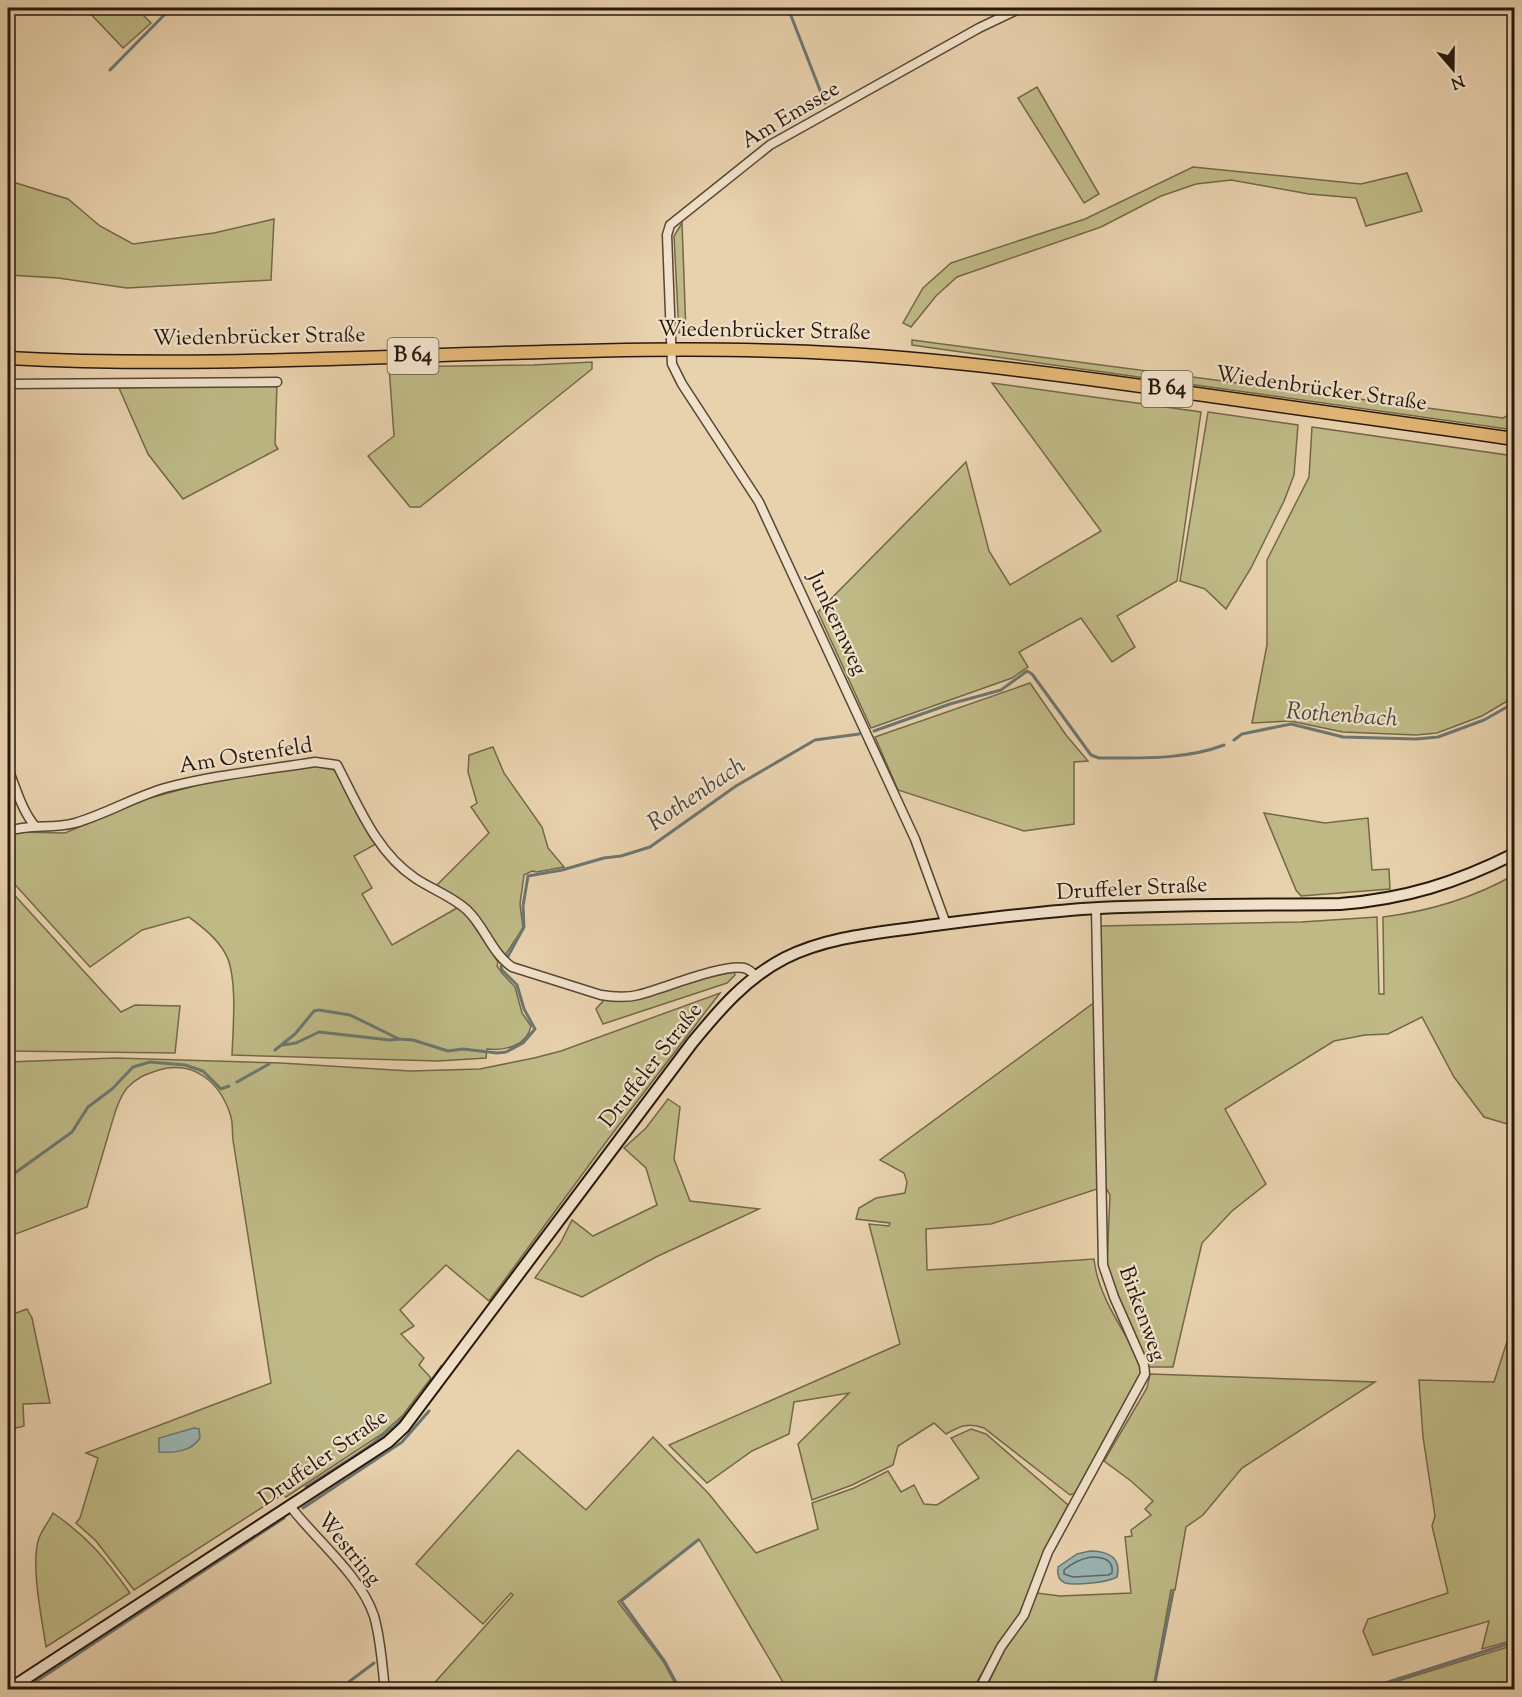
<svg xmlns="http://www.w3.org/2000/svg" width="1522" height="1697" viewBox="0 0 1522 1697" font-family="'Sorts Mill Goudy',serif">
  <rect width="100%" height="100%" fill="#e8d1ad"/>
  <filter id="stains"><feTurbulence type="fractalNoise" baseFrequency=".00333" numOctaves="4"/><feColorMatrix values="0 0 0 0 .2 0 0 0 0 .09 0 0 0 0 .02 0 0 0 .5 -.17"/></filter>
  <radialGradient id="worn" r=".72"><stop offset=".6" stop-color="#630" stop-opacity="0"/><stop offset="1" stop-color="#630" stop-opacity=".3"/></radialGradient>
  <g fill="#beb985" stroke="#736848" stroke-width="1.5">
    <polygon points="85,8 136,8 151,23 123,48"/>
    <polygon points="1037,87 1099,194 1084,203 1018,98"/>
    <polygon points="1193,167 1361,184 1407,173 1422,211 1366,226 1356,198 1309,194 1231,180 1196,184 1161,196 1101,227 957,277 936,296 911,327 903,323 923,288 951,263 1085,219"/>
    <polygon points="16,183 68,199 100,226 133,244 214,233 274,219 271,280 127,288 58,278 8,275 8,190"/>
    <polygon points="682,223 686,333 679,333 674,236"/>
    <polygon points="912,340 1503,418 1514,412 1514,430 912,345"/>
    <polygon points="592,362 592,369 420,507 410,507 368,456 394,436 389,367 533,365"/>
    <polygon points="992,383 1201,412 1177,581 1117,616 1135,647 1112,662 1081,618 1019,652 1028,667 1012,678 871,728 818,612 966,462 989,551 1010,585 1101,531"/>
    <polygon points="277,384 275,444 278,449 183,499 148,454 119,388"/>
    <polygon points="1208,412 1298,425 1294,475 1284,501 1251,568 1226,609 1205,589 1180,581"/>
    <polygon points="1312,427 1514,456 1514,697 1482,716 1437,733 1416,735 1343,732 1290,721 1252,723 1267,645 1267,560 1309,477"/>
    <polygon points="1030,683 1066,735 1088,761 1074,762 1074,824 1024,831 898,790 875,737"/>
    <polygon points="493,747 504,773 542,827 548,848 564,867 537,872 532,871 524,875 520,904 523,928 504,957 480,922 436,886 489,833 471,807 477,803 468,772 469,755"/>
    <path d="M315,766L334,770L340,778L376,844L354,856L372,888L362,894L392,945L457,908L466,914L498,962L497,966L502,973L515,987L522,1013L531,1026C527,1046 505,1051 487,1049L486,1058L438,1061L232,1055C233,1029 238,974 225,953C217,938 202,927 189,917L142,930L90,967L8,877V835L18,832L65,833L146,799L209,782Z"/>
    <polygon points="1264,813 1325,823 1368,818 1372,870 1389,869 1390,889 1301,896 1296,890"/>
    <path d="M1514,875V1126L1484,1117L1454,1077L1422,1017L1388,1034L1365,1035L1334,1041L1225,1109L1266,1184L1232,1211L1202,1243L1173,1367H1149L1117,1297L1107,1265L1110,1195L1105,1186L1099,926L1301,922L1377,917L1379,994H1384L1383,917C1431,911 1473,898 1514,875Z"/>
    <polygon points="8,888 121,1012 135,1005 180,1006 175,1053 8,1051"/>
    <polygon points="734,972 735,975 727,983 603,1024 596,1009 605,999"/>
    <path d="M720,993L609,1138L489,1301L446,1265L400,1310L414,1326L401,1334L424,1358L419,1365L431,1378L403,1415L382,1434L286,1497L283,1494L134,1590L96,1541L76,1523L80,1518L98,1458L86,1453L271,1383L233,1140C232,1133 233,1124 231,1117C221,1083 195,1060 159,1070C146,1074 136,1078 127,1088C117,1101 113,1120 108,1136C101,1159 94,1183 87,1207L8,1237V1062L115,1058L281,1063L410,1071L480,1069L534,1058L561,1051Z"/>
    <path d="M1095,1002L1098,1177L1097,1189L991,1224L926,1229L927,1270L1094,1259C1098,1297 1124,1330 1141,1363L1142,1371L1075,1493L1070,1495L984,1428C969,1422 960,1426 946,1434L934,1423L898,1446L893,1465L852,1485L812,1500L798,1444L849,1393L794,1402L789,1434L752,1451L707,1483L669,1445L900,1344L869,1224L889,1226L890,1223L856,1219L859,1208L876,1198L905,1193L907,1182L904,1173L880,1160Z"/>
    <polygon points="668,1099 680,1107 674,1159 690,1201 759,1209 656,1257 582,1297 535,1278 561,1242 572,1220 593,1236 657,1205 646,1168 624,1148 646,1128"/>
    <polygon points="27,1309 32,1318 50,1403 23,1404 24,1426 8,1430 8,1316"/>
    <polygon points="1514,1320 1514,1640 1482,1649 1489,1621 1373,1655 1363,1631 1368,1619 1448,1593 1432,1526 1435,1516 1423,1437 1419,1380 1494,1382"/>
    <polygon points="1150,1374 1375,1382 1242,1468 1203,1515 1186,1527 1175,1590 1171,1590 1153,1689 985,1690 1005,1649 1027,1617 1037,1593 1060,1596 1131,1593 1125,1537 1132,1536 1131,1530 1151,1515 1145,1509 1153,1501 1131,1481 1104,1461 1147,1388"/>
    <polygon points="971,1429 986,1434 1068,1505 1046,1548 1020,1615 998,1644 973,1689 787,1689 699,1539 618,1602 663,1661 678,1689 429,1689 513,1595 511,1593 483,1624 416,1564 518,1450 586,1510 653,1437 709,1494 756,1553 818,1529 812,1503 854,1488 888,1471 901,1492 914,1485 924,1504 937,1505 979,1478 951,1438"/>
    <path d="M53,1513C88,1537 106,1559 130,1593L46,1647C42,1619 30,1564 39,1538C42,1530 49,1521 53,1513Z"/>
    <polygon points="1514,1645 1514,1689 1372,1689"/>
  </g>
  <g fill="#99b5b2" stroke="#6c7670" stroke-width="1.5">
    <path d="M194,1428L199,1429L200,1438C191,1452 174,1453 159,1452V1438Z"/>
    <path d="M1090,1551C1107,1551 1122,1557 1117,1577C1109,1582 1075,1586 1065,1583C1058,1580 1057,1574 1058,1567L1077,1554Z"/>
  </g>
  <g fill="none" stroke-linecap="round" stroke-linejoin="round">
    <path stroke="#60665f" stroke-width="1.5" d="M1091,1557C1102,1557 1114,1559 1112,1573L1108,1575L1073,1577L1064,1574V1570C1072,1563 1080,1559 1091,1557Z"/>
    <g stroke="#6c7670" stroke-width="3">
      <polyline points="788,8 825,103"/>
      <polyline points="110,70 171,8"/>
      <path d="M874,731L950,704L1001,690L1027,671L1032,674L1091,755L1099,758C1140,758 1185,760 1224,745"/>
      <polyline points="1234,740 1242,734 1291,724 1343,737 1416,739 1438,737 1484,720 1514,703"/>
      <polyline points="507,958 524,927 523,906 528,876 562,870 604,858 621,856 650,847 736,786 815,740 859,734"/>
      <polyline points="283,1045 296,1043 319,1032 390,1040 399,1039"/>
      <polyline points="275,1050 295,1034 314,1011 319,1010 350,1015 399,1039 413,1040 448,1051 463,1049 497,1053 506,1052 523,1043 535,1029 524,1009 517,985 502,970 501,966"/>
      <polyline points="237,1082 269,1064"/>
      <polyline points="8,1178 72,1132 88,1107 112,1089 133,1067 150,1062 185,1065 203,1071 221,1089 229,1086"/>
      <polyline points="424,1391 442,1366"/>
      <path d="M306,1487C342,1463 383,1442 411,1409"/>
      <polyline points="303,1508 402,1442 429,1411"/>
      <polyline points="1154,1688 1173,1592"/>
      <polyline points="23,1690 284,1518"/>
      <polyline points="338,1690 374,1663"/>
      <polyline points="680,1690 665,1662 621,1601 698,1540"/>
      <polyline points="1363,1690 1514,1642"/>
    </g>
    <g stroke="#584634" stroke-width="11">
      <g id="street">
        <polyline points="8,384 277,382"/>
        <path d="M8,769C16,788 22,811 35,826"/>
        <path d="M8,831C30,824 53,829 75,823C106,814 134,797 165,788C214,775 265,770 315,762L337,765C358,805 376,852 415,878C431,889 452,896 467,910C485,927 491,952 512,967L601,995C613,997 626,998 638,995C663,989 721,964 744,968C749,969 752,973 756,976"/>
        <polyline points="946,924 915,839 759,502 682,384 672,364 667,235 670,225 770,145 979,28 1021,8"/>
        <path d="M290,1506C316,1540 361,1576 374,1616C381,1640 382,1665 385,1690"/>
        <polyline points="979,1690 1001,1647 1024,1615 1048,1552 1145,1374 1144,1365 1114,1297 1103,1265 1096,908"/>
      </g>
    </g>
    <g stroke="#28180c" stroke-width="14">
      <path id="secondary" d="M8,1690L388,1442L404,1427L692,1043C719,1010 746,978 785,958C829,936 879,933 927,926C983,919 1042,911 1099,908C1179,904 1260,905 1340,904C1405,899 1456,883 1514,854"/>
    </g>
    <g stroke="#28180c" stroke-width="15">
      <path id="primary" d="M8,358C266,372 524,343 783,351C917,355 1050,373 1183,392C1294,408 1404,423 1514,439"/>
    </g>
    <use href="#street" stroke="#f0e1ca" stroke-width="8"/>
    <use href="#secondary" stroke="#f0e1ca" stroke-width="10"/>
    <use href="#primary" stroke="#e4b876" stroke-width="12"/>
  </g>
  <g text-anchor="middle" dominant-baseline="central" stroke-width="4.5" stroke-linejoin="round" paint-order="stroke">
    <g fill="#f0e1ca" stroke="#645445" stroke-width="1.5">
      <rect x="387.5" y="338" width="51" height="36" rx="4.5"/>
      <rect x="1141.5" y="371" width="51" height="36" rx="4.5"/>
    </g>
    <g font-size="21" font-weight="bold" fill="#28180c">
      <text x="413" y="356">B 64</text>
      <text x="1167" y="389">B 64</text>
    </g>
    <g font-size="22" fill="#28180c" stroke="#f0e1ca">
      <text transform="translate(791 116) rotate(-31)">Am Emssee</text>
      <text transform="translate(764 332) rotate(1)">Wiedenbrücker Straße</text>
      <text transform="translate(259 338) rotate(-1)">Wiedenbrücker Straße</text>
      <text transform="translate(1321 390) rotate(8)">Wiedenbrücker Straße</text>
      <text transform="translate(836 624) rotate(65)">Junkernweg</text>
      <text transform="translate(246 757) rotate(-9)">Am Ostenfeld</text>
      <text transform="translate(1132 890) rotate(-3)">Druffeler Straße</text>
      <text transform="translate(652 1066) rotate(-52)">Druffeler Straße</text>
      <text transform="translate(1141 1314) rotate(70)">Birkenweg</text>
      <text transform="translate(324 1459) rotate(-35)">Druffeler Straße</text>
      <text transform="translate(348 1550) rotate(51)">Westring</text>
    </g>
    <g font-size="24" font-style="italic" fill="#4a473e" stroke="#f0e1ca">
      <text transform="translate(1342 716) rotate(4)">Rothenbach</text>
      <text transform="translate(697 795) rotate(-34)">Rothenbach</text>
    </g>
  </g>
  <rect width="1522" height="1697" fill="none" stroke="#e8d1ad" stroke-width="30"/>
  <rect x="9" y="9" width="1504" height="1679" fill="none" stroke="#28180c" stroke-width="3"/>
  <rect x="15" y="15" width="1492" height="1667" fill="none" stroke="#28180c" stroke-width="1.5"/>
  <g transform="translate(1453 69) rotate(160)" stroke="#f0e1ca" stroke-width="4.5" paint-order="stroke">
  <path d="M0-4.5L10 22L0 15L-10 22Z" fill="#28180c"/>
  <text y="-9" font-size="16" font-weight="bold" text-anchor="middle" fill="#28180c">N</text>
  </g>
  <rect width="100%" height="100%" filter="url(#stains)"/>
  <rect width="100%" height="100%" fill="url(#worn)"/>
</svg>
